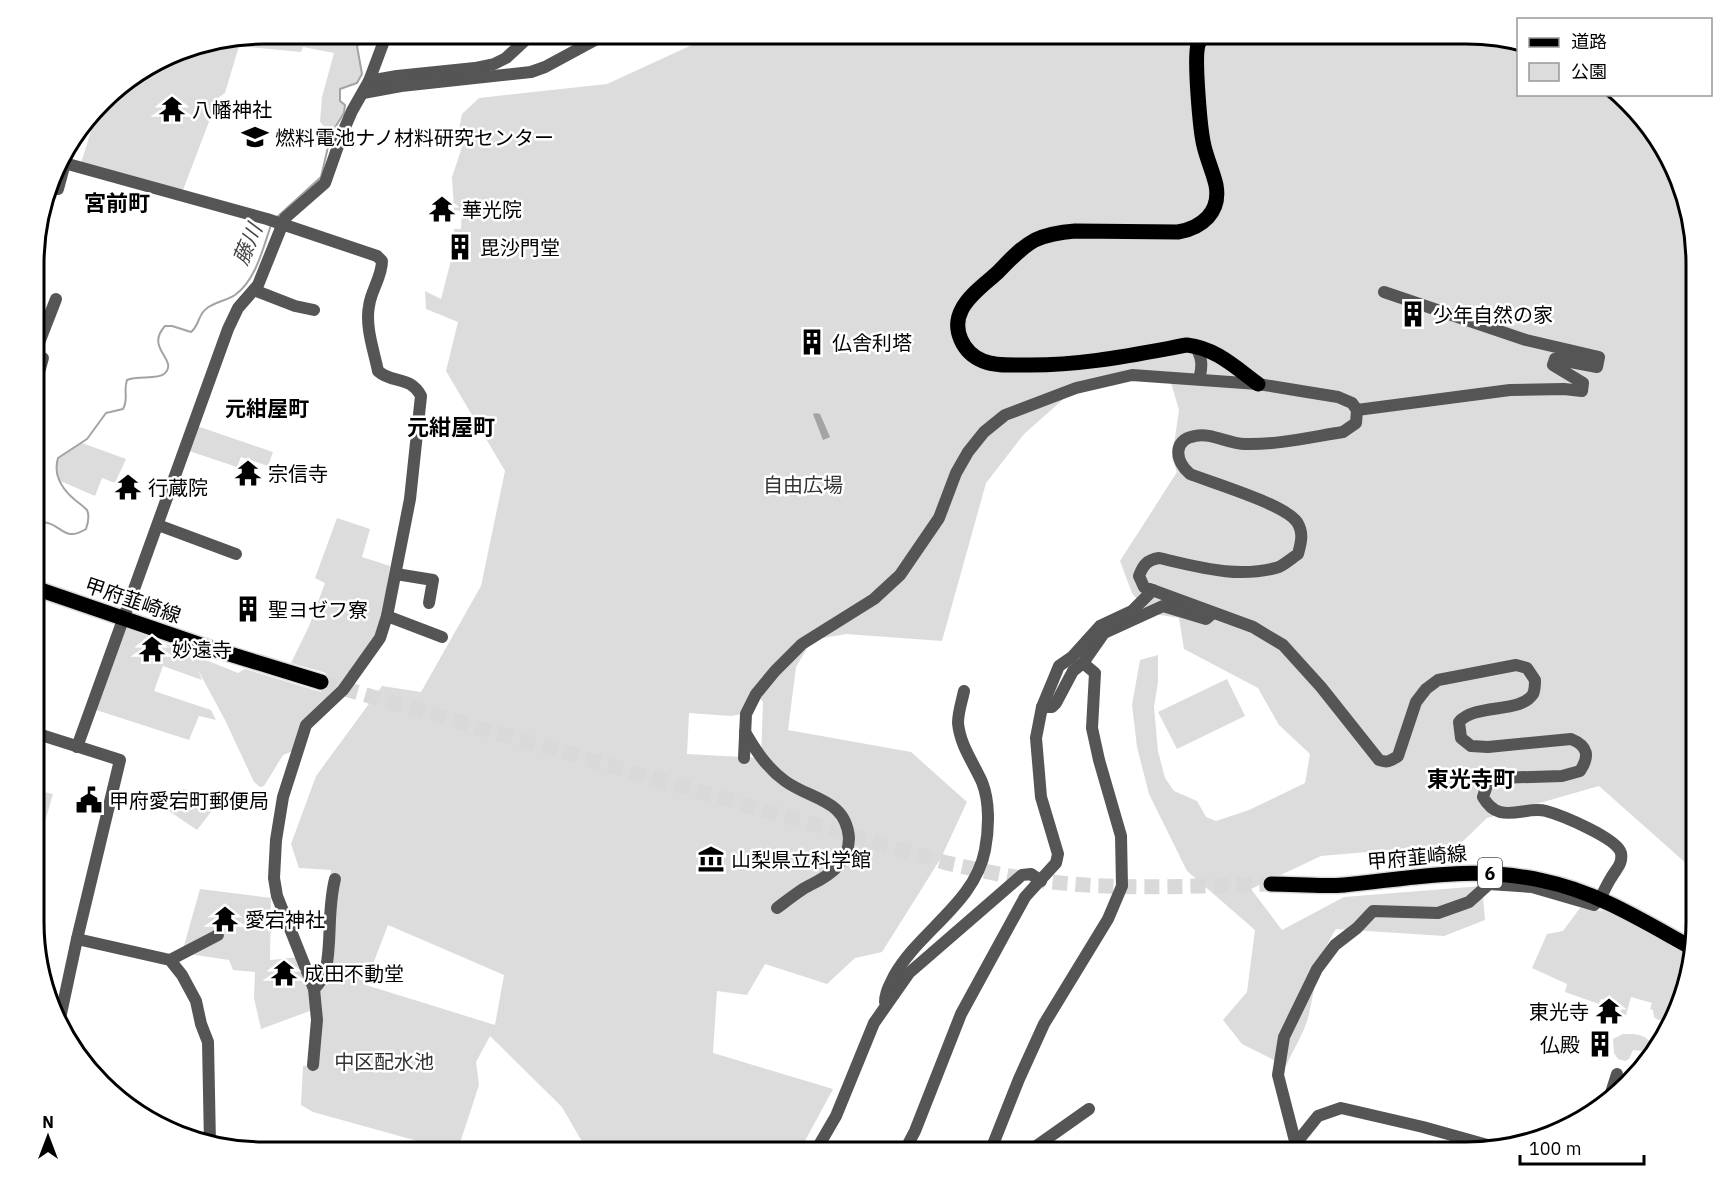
<svg xmlns="http://www.w3.org/2000/svg" width="1730" height="1185" viewBox="0 0 1730 1185" font-family="'IBM Plex Sans','Noto Sans JP',sans-serif">
  <rect width="100%" height="100%" fill="#fff"/>
  <g fill="#dcdcdc" fill-rule="evenodd">
    <polygon points="263,33 362,33 364,39 357,46 362,74 357,83 340,89 340,100 345,105 344,113 331,134 320,122 322,97 334,53 303,47 301,52 239,46 225,93 218,98 183,190 81,163 99,106 111,90 175,50"/>
    <path d="M718,33H1482L1518,41V94L1618,95L1673,161L1697,248V873L1599,786L1487,818L1460,844L1321,856L1251,889L1282,930L1344,897L1482,886L1485,920L1444,936L1336,929C1316,960 1317,980 1309,1014C1305,1032 1293,1050 1286,1066L1242,1044L1223,1020L1247,992L1255,930L1187,871L1149,794L1137,747L1132,705L1140,660L1158,655V682L1154,707L1158,751L1165,778L1174,791L1197,801L1206,817L1216,821L1249,810L1305,783L1310,754L1279,725L1258,688L1184,649L1179,618L1148,613L1132,593L1120,561L1177,472L1172,458L1179,410L1169,376L1076,388L1024,434L986,483L942,641L846,634L812,640L796,667L788,730L911,752L967,802L941,858L882,952L855,958L827,984L765,964L747,995L717,991L713,1053L833,1089L799,1152H588L562,1107L490,1036L476,1062L479,1085L457,1152L313,1112L301,1105L303,1066L313,1065L315,1009L261,1029L254,998L255,972L233,970L229,960L182,953L200,889L271,898L270,960L300,957L314,988L326,970L331,870L299,868L291,844L316,776L382,686L421,692L481,586L505,471L446,371L458,322L426,309L425,291L441,299L453,253L465,256L468,243L456,240L454,229H461L462,211L454,210L452,177L466,135L459,129L462,114L479,98L607,84ZM756,694L763,702L761,758L687,754L689,713L731,716L742,714ZM388,925L504,975L495,1025L366,985L368,977Z"/>
    <polygon points="194,425 273,452 268,466 241,457 237,467 186,450"/>
    <polygon points="82,443 126,459 115,483 102,478 95,496 58,480 56,473 58,458"/>
    <polygon points="337,518 370,529 362,557 390,566 380,638 306,725 298,749 283,755 264,786 260,787 254,782 225,720 198,670 202,680 163,666 154,691 211,710 216,720 199,716 189,740 93,709 122,626 238,673 245,669 321,692 326,673 291,663 309,626 325,583 315,578"/>
    <polygon points="1227,679 1245,716 1177,749 1158,712"/>
    <polygon points="183,789 218,803 197,830 169,811"/>
    <polygon points="35,790 53,794 37,849 35,848"/>
    <polygon points="1580,908 1610,912 1662,938 1692,959 1685,996 1673,1018 1658,1020 1654,1017 1653,1010 1650,1009 1652,1003 1631,997 1625,1019 1619,1018 1622,1005 1601,999 1599,1004 1565,992 1567,984 1532,968 1547,934 1563,931"/>
    <path d="M1623,1034C1635,1034 1643,1033 1651,1043C1647,1052 1642,1051 1633,1050L1629,1059L1625,1061L1618,1059L1614,1053L1613,1039Z"/>
  </g>
  <polygon fill="#a3a3a3" points="816,413 820,414 830,437 823,440 813,414"/>
  <g fill="none" stroke-linecap="round" stroke-linejoin="round">
    <g stroke="#a3a3a3" stroke-width="2">
      <path d="M480,33C487,43 496,43 503,33"/>
      <polyline points="391,35 417,37 422,33"/>
      <polyline points="276,218 321,177 331,134 344,113 345,105 340,101 340,89 357,83 362,74 357,46 364,39 382,36"/>
      <path d="M35,540L38,526L43,522C63,524 63,543 86,529C88,523 90,516 87,510C84,507 79,503 75,500C62,489 53,475 58,458L87,439L106,413L123,409C129,399 123,391 127,380C137,375 157,380 164,374C180,360 144,349 165,326H172L191,332C199,326 198,315 206,309C214,302 226,301 235,295C256,280 263,248 271,225"/>
    </g>
    <path stroke="#d9d9d9" stroke-width="15" stroke-dasharray="15 8" stroke-linecap="butt" d="M321,682L947,863C974,869 1001,875 1028,879C1108,891 1190,886 1271,884"/>
    <g stroke="#dbdbdb" stroke-width="18">
      <g id="major">
        <path d="M1206,33C1203,37 1199,41 1198,45C1194,58 1200,130 1204,146C1207,159 1213,172 1216,185C1221,212 1202,228 1178,232L1075,231C1061,232 1048,234 1035,240C1020,248 1009,261 997,273C986,283 969,295 962,309C951,329 963,353 983,361C995,366 1011,365 1024,365C1080,366 1132,355 1187,345C1215,348 1235,367 1258,384"/>
        <polyline points="35,588 210,648 321,682"/>
        <path d="M1271,884C1295,884 1320,887 1344,885C1415,878 1473,865 1544,881C1598,892 1646,923 1694,949"/>
      </g>
    </g>
    <g stroke="#555" stroke-width="12">
      <polyline points="369,81 397,76 475,68 494,64 506,58 533,33"/>
      <polyline points="363,93 401,86 531,72 545,67 608,33"/>
      <path d="M57,161L267,219L377,256L382,261C382,277 371,290 369,306C365,327 374,351 378,371C392,384 410,375 421,396L410,499L387,616L380,638L343,690L306,725L283,797L276,840L274,878L277,896L314,989L317,1020L313,1065"/>
      <polyline points="58,189 65,163"/>
      <polyline points="254,290 295,306 314,310"/>
      <path d="M1195,346C1202,357 1203,365 1199,379"/>
      <polyline points="35,353 56,299"/>
      <polyline points="35,355 43,358 36,383"/>
      <polyline points="1357,410 1510,390 1564,389 1582,391 1583,383 1553,365 1555,359 1597,367 1599,357 1526,340 1384,292"/>
      <polyline points="158,525 236,554"/>
      <polyline points="396,574 433,580 429,603"/>
      <polyline points="387,616 442,637"/>
      <polyline points="1042,707 1052,707 1056,703 1073,671 1083,663 1104,633 1163,606 1206,619 1213,613"/>
      <path d="M745,732C756,751 767,768 785,781C811,800 846,799 849,838C849,850 845,858 837,867C827,878 815,882 803,889C794,895 785,902 777,908"/>
      <polyline points="35,733 120,760 77,939 59,1023"/>
      <polyline points="77,747 228,329 238,308 258,285 285,218 325,183 343,132 352,111 369,81 387,33"/>
      <path d="M744,758L746,714L756,694L775,671L802,644L874,599L900,575L939,518L956,473L968,452L984,432L1005,415L1076,388L1132,375L1258,384L1301,391L1338,397L1352,403L1357,410L1356,423L1343,432C1311,437 1277,445 1245,444C1228,444 1211,432 1195,436C1171,440 1176,462 1190,474C1213,483 1284,504 1297,522C1304,533 1301,543 1298,554C1292,558 1285,564 1279,567C1238,579 1199,567 1159,558C1147,560 1143,565 1139,576L1144,587L1253,627L1283,645L1321,687L1379,760C1387,763 1391,761 1398,756L1416,702L1426,689L1438,680L1516,665L1527,668L1535,680C1535,684 1535,690 1533,694C1521,714 1475,703 1459,722L1461,738L1471,746L1488,747L1571,739C1588,746 1590,756 1580,771L1562,776L1496,778L1488,782L1483,797C1487,804 1493,810 1500,812C1515,816 1531,807 1546,811C1561,815 1617,838 1621,853C1623,864 1616,869 1611,878C1605,887 1603,897 1594,905L1532,887L1489,884L1469,902L1438,913L1373,911L1357,928L1335,945L1317,969L1284,1037L1278,1075L1296,1145"/>
      <polyline points="77,939 170,960 182,975 196,1001 201,1024 208,1042 210,1144"/>
      <polyline points="170,960 218,935"/>
      <path d="M314,989C320,983 324,977 326,969C332,939 327,911 335,879"/>
      <path d="M885,1002C885,991 890,985 894,976C919,931 975,903 985,850C989,829 990,802 982,782C973,762 960,745 958,723C958,712 962,701 964,691"/>
      <polyline points="1611,1093 1617,1074"/>
      <polyline points="815,1152 836,1116 874,1023 909,973 1022,875 1031,874 1041,881"/>
      <polyline points="904,1152 915,1131 961,1014 1025,897 1056,863 1058,854 1041,797 1036,738 1042,707 1059,666 1072,657 1100,626 1132,611 1153,590"/>
      <polyline points="990,1152 1019,1079 1044,1024 1108,919 1122,886 1121,836 1099,760 1092,728 1095,673 1083,663"/>
      <polyline points="1028,1152 1089,1109"/>
      <polyline points="1289,1152 1318,1116 1341,1108 1423,1127 1491,1146"/>
    </g>
    <use href="#major" stroke="#000" stroke-width="15"/>
  </g>
  <defs>
    <g id="temple-bare" transform="scale(2.07)"><path d="M0-6L5-2H3V0L6.5 2.5H4V6H1.5V3h-3V6H-4V2.5H-6.5L-3 0V-2H-5Z" fill="#000" stroke="#fff" stroke-width="2.5" paint-order="stroke"/></g>
    <g id="university-bare" transform="scale(2.07)"><path d="M0-5L7-2L0 1L-7-2ZM-4 1L0 2.5L4 1V4Q0 6-4 4Z" fill="#000" stroke="#fff" stroke-width="2.5" paint-order="stroke"/></g>
    <g id="building-bare" transform="scale(2.07)"><path d="M-4-6H4V6H1V3H-1V6H-4ZM-2.5-4.3h1.7v1.8h-1.7ZM.8-4.3h1.7v1.8H.8ZM-2.5-1h1.7V.8h-1.7ZM.8-1h1.7V.8H.8Z" fill="#000" stroke="#fff" stroke-width="2.5" paint-order="stroke"/></g>
    <g id="civic-bare" transform="scale(2.07)"><path d="M-.6-6.5H3V-4.5H.6V-3L4-1V1h2V6H-6V1h2V-1L-.6-3ZM-1.2 2.5V6h2.4V2.5Z" fill="#000" stroke="#fff" stroke-width="2.5" paint-order="stroke"/></g>
    <g id="museum-bare" transform="scale(2.07)"><path d="M0-6L6-3V-2H-6V-3ZM-5-1h2V3h-2ZM-1-1h2V3h-2ZM3-1h2V3H3ZM-6 4H6V6H-6Z" fill="#000" stroke="#fff" stroke-width="2.5" paint-order="stroke"/></g>
  </defs>
  <g fill-rule="evenodd">
    <use href="#temple-bare" x="172" y="109"/>
    <use href="#university-bare" x="255" y="137"/>
    <use href="#temple-bare" x="442" y="209"/>
    <use href="#building-bare" x="460" y="247"/>
    <use href="#building-bare" x="1413" y="314"/>
    <use href="#building-bare" x="812" y="342"/>
    <use href="#temple-bare" x="248" y="473"/>
    <use href="#temple-bare" x="128" y="487"/>
    <use href="#building-bare" x="248" y="609"/>
    <use href="#temple-bare" x="152" y="649"/>
    <use href="#civic-bare" x="89" y="800"/>
    <use href="#museum-bare" x="711" y="859"/>
    <use href="#temple-bare" x="225" y="919"/>
    <use href="#temple-bare" x="284" y="973"/>
    <use href="#temple-bare" x="1609" y="1011"/>
    <use href="#building-bare" x="1600" y="1044"/>
  </g>
  <g text-anchor="middle" dominant-baseline="central" stroke-width="5" stroke-linejoin="round" paint-order="stroke">
    <rect fill="#fff" stroke="#4c4c4c" stroke-width="1.5" x="1478" y="858" width="24" height="30" rx="4.5"/>
    <g font-size="18" font-weight="bold" fill="#000">
      <text x="1490" y="873">6</text>
    </g>
    <g font-size="20" fill="#000" stroke="#fff" text-anchor="start">
      <text x="192" y="109">八幡神社</text>
      <text x="275" y="137">燃料電池ナノ材料研究センター</text>
      <text x="462" y="209">華光院</text>
      <text x="480" y="247">毘沙門堂</text>
      <text x="1433" y="314">少年自然の家</text>
      <text x="832" y="342">仏舎利塔</text>
      <text x="268" y="473">宗信寺</text>
      <text x="148" y="487">行蔵院</text>
      <text x="268" y="609">聖ヨゼフ寮</text>
      <text x="172" y="649">妙遠寺</text>
      <text x="109" y="800">甲府愛宕町郵便局</text>
      <text x="731" y="859">山梨県立科学館</text>
      <text x="245" y="919">愛宕神社</text>
      <text x="304" y="973">成田不動堂</text>
      <text x="1589" y="1011" text-anchor="end">東光寺</text>
      <text x="1580" y="1044" text-anchor="end">仏殿</text>
    </g>
    <g font-size="20" fill="#333" stroke="#fff">
      <text x="803" y="484">自由広場</text>
      <text x="384" y="1061">中区配水池</text>
    </g>
    <g font-size="20" fill="#000" stroke="#fff">
      <text transform="translate(133 600) rotate(19)">甲府韮崎線</text>
      <text transform="translate(1417 857) rotate(-5)">甲府韮崎線</text>
    </g>
    <g font-size="21" font-style="italic" fill="#444" stroke="#fff">
      <text transform="translate(247 244) rotate(-67)">藤川</text>
    </g>
    <g font-size="21" font-weight="bold" fill="#000" stroke="#fff">
      <text x="267" y="408">元紺屋町</text>
    </g>
    <g font-size="22" font-weight="bold" fill="#000" stroke="#fff">
      <text x="117" y="202">宮前町</text>
      <text x="451" y="426">元紺屋町</text>
      <text x="1471" y="778">東光寺町</text>
    </g>
  </g>
  <path d="M0 0H1730V1185H0ZM264 44H1466A220 220 0 0 1 1686 264V922A220 220 0 0 1 1466 1142H264A220 220 0 0 1 44 922V264A220 220 0 0 1 264 44Z" fill="#fff" fill-rule="evenodd"/>
  <path fill="none" stroke="#000" stroke-width="3" d="M264 44H1466A220 220 0 0 1 1686 264V922A220 220 0 0 1 1466 1142H264A220 220 0 0 1 44 922V264A220 220 0 0 1 264 44Z"/>
  <rect x="1517" y="18" width="195" height="78" fill="#ffffff" stroke="#999999" stroke-width="1.5"/>
  <rect x="1529" y="38" width="30" height="9" fill="#000000" stroke="#999999" stroke-width="1.5"/>
  <text x="1571" y="48" font-size="18" fill="#000000">道路</text>
  <rect x="1529" y="63" width="30" height="18" fill="#dcdcdc" stroke="#999999" stroke-width="1.5"/>
  <text x="1571" y="78" font-size="18" fill="#000000">公園</text>
  <g transform="translate(48 1137)" stroke="#ffffff" stroke-width="4.5" paint-order="stroke">
  <path d="M0-4.5L10 22L0 15L-10 22Z" fill="#000000"/>
  <text y="-9" font-size="16" font-weight="bold" text-anchor="middle" fill="#000000">N</text>
  </g>
  <path d="M1520 1155v9h124v-9" fill="none" stroke="#000000" stroke-width="3"/>
  <text x="1529" y="1155" font-size="18" fill="#000000" stroke="#ffffff" stroke-width="4.5" paint-order="stroke">100 m</text>
</svg>
